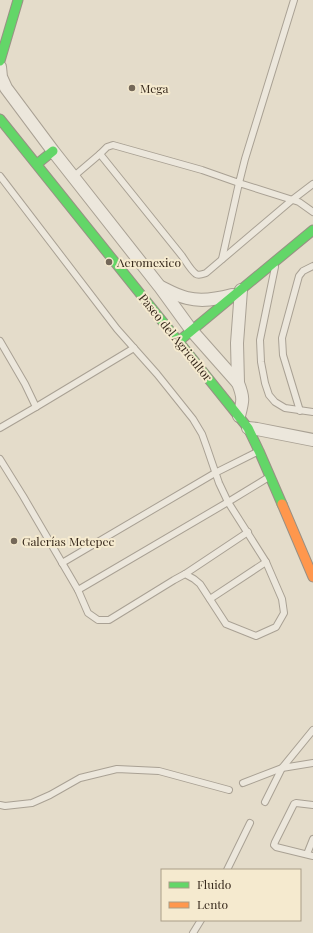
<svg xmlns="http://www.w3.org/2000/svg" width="313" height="933" viewBox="0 0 313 933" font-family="'Playfair Display',serif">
  <rect width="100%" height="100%" fill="#e4dcca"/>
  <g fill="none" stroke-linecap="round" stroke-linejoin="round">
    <g stroke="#a9a194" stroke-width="8">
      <g id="lane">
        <path d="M294,0L245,159L239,183L202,170L113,145L107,147L100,154L182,256C185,260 191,271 196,274C199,276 203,274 206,273L292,200L313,184"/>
        <polyline points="0,176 117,329 157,374 193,419 202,434 207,448 219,483 228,502 266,562 282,599 284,613 276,627 256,636 226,624 200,584 194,579 185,574 174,580 109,620 98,620 88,613 78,590 23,496 0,459"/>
        <polyline points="73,177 100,154"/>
        <polyline points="222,259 239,183 299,202 313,212"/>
        <polyline points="275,267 260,340 261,362 265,383 269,395 275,402 285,408 313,412"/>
        <polyline points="0,341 25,384 36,407 0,428"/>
        <polyline points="36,407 134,348"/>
        <polyline points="300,411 283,355 282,338 299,276 303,271 313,266"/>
        <polyline points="62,563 215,473 259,451"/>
        <polyline points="185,574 248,532"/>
        <polyline points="78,590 228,502 269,477"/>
        <polyline points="210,599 266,562"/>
        <polyline points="243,783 282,768 313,763"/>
        <polyline points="265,802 282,768 313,730"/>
        <polyline points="0,805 5,806 32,803 50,795 80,778 117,769 159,771 229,790"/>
        <polyline points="313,805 296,803 294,804 275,842 274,845 276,847 313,856"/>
        <polyline points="307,854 313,839"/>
        <polyline points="227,870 250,823"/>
        <polyline points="193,933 201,920"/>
      </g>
    </g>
    <g stroke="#a9a194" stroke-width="14">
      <g id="street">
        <path d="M0,67L1,77L6,88L53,151L160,287L192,331L238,383C244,398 243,401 239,416"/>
        <path d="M161,287C169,291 178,296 187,298C202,302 217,299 232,295"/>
        <polyline points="238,383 237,343 241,290"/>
        <polyline points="248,428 257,429 313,440"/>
      </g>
    </g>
    <g stroke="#989084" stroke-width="11">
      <g id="fast">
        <polyline points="0,61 18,0"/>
        <polyline points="0,119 248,428 259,451 282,504"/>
        <polyline points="37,164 53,151"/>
        <polyline points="179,341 313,230"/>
      </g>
    </g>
    <g stroke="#989084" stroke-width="11">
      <polyline id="slow" points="282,504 313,577"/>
    </g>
    <use href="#lane" stroke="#ece7dc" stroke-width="6"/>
    <use href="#street" stroke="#ece7dc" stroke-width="12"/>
    <use href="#fast" stroke="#63d668" stroke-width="9"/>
    <use href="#slow" stroke="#ff974d" stroke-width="9"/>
  </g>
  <g fill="#746859" stroke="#f5eacf" stroke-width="1.5">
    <circle cx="132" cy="88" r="4"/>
    <circle cx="109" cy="262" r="4"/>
    <circle cx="14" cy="541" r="4"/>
  </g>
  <g text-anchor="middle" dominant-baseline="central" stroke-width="4" stroke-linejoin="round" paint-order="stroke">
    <g font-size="12" fill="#37291c" stroke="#f5eacf" text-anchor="start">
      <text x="140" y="88">Mega</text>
      <text x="117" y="262">Aeromexico</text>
      <text x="22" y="541">Galerías Metepec</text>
    </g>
    <g font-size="12" fill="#37291c" stroke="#f5eacf">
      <text transform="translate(176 337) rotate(51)">Paseo del Agricultor</text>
    </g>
  </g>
  <rect x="161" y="869" width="140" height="52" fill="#f5eacf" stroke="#a99d87"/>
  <rect x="169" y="882" width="20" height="6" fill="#63d668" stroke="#a99d87"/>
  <text x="197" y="889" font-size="12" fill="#37291c">Fluido</text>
  <rect x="169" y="902" width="20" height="6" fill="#ff974d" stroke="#a99d87"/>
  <text x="197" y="909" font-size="12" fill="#37291c">Lento</text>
</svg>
